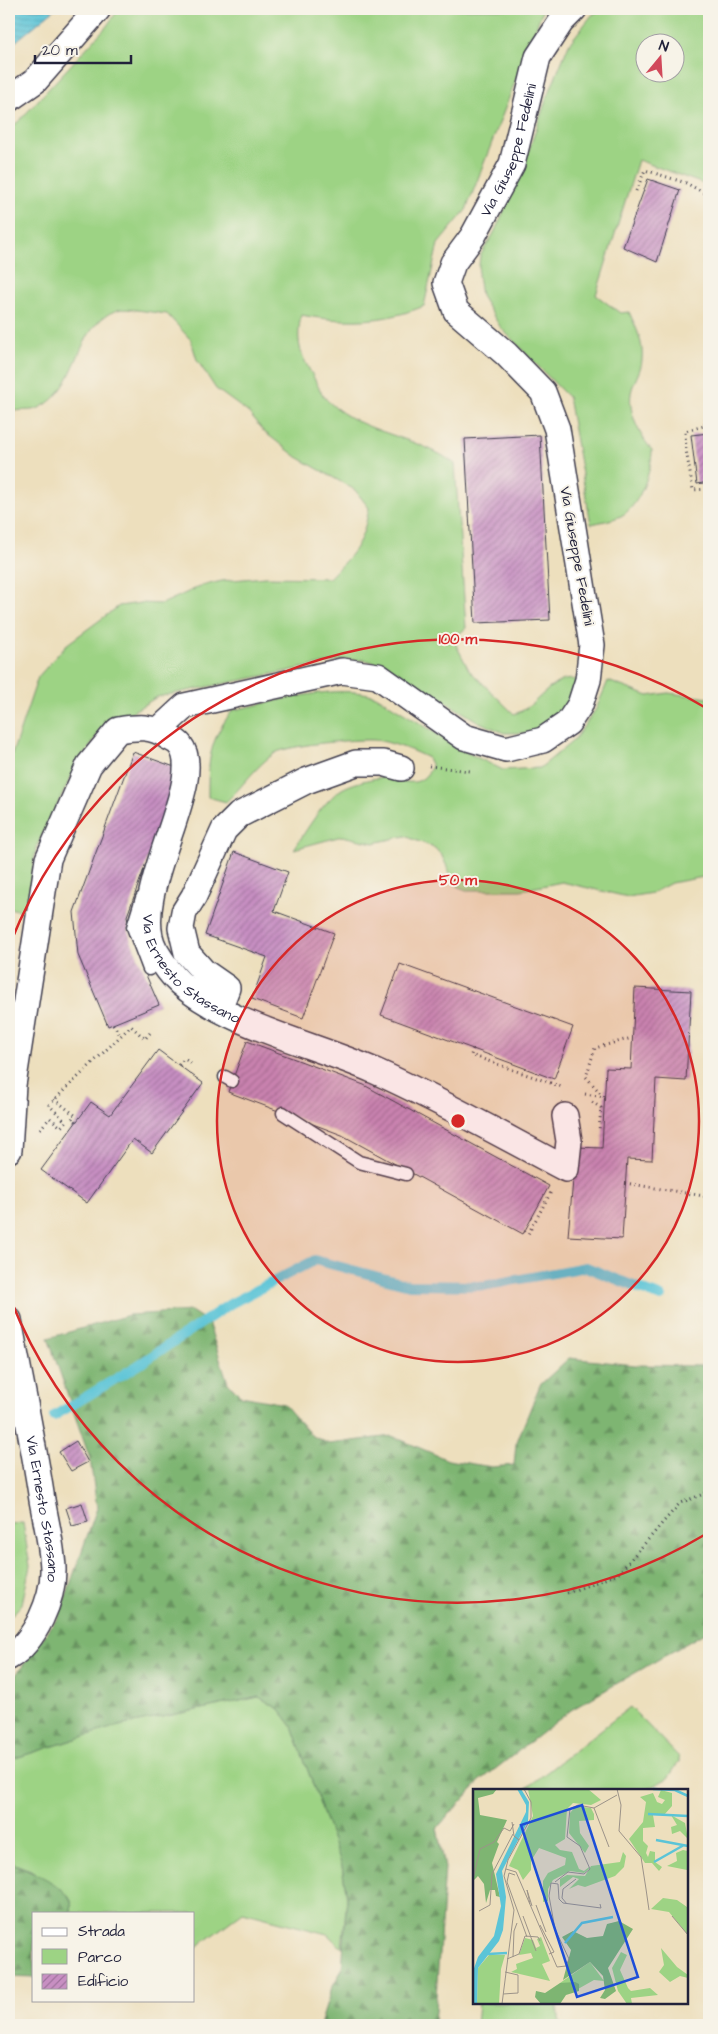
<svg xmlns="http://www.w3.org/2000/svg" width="718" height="2034" viewBox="0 0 718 2034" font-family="'Architects Daughter',sans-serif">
  <defs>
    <pattern id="forest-firs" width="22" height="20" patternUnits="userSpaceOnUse" patternTransform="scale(1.25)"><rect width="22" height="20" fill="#7eb572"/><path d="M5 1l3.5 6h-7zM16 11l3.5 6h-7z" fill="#67935f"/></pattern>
    <pattern id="water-rules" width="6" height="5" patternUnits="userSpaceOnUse" patternTransform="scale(1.25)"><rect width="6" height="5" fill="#5bc4d7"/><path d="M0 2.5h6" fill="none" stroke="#4fa8b9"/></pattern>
    <pattern id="building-hatch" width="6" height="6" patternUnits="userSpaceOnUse" patternTransform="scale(1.25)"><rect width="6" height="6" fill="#c78fc2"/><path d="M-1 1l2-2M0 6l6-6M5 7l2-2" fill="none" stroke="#a1749f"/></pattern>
  </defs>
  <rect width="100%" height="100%" fill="#f7f3e8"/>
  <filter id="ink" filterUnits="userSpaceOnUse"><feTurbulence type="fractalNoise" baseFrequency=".02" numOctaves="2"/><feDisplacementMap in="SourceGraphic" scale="10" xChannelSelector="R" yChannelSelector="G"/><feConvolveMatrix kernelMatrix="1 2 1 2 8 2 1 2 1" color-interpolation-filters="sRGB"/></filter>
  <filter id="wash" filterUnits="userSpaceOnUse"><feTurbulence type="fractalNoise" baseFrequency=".0096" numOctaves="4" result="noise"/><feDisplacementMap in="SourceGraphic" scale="20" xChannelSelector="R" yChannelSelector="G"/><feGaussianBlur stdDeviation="1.12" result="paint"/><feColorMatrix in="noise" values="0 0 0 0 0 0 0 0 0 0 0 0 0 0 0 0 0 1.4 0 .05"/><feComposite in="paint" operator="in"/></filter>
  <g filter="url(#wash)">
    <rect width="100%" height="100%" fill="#eddfbd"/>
    <g fill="#9dd384" stroke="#607a60" fill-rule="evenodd">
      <path d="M119,9H543L466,210L438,244L424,306C384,323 344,323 301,315C296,342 299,352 313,376C317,384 322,396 329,402C362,434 419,436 455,464L466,628L453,639L469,670L514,714C539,707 550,674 578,680V686L554,723L531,733H504L479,722L387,667L366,660H343L157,697L100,731L71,777L36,848L26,912L9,908V763L38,677L66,645L119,606L141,603L162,604L201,586L222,581L265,577L329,578C355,551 362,546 369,508L355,490L297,457L263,431L249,413L216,389L197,360L191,340L167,314C155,313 126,307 117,310C73,326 81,389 39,408C31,412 18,409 9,412V128L18,122L106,27Z"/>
      <path d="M602,9H709V186L638,160L596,295L620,313L629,312C636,327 644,343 642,360C641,372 633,382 631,393C628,413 640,436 652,450C652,469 640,506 621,516C612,520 601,522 591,524L568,397L501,328L481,296L478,275L480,256L494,233L521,173L545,103L569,44L592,15ZM646,42H676V72H646Z"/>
      <path d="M608,681L648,696L668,693L709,698V876L671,883L652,893L628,897L562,882L521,890H466L456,886L442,856L435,848L405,836L374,843L342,836L294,849C306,831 323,801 342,789C350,784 369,779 378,778C400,776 418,795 432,766L428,758C414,751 396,744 381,741C366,737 288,745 275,753C256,766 243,786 226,802L208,797C208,760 209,740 233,710C275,702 335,683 376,696L468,753L503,770L540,768L574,740L596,709Z"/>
      <polygon points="23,1523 30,1566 22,1604 9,1618 9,1524"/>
      <polygon points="259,1697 279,1709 292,1726 342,1866 347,1898 342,1948 327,1934 243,1912 194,1949 194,1913 71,1913 71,1901 31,1870 9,1862 9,1760 114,1727"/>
      <polygon points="630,1707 679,1757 679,1762 668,1778 646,1790 524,1790"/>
      <polygon points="478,2003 557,2003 560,2025 476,2025"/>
    </g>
    <g fill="url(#forest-firs)" stroke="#506c56">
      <polygon points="191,1311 208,1322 228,1383 241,1396 284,1404 311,1435 329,1444 392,1436 448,1460 492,1467 514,1465 516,1444 540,1385 569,1358 635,1365 709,1366 709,1628 706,1632 571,1710 480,1781 437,1828 445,1867 434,2025 320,2025 332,1987 342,1970 347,1897 342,1866 292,1726 279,1709 259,1697 114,1727 9,1760 9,1681 13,1679 59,1616 97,1508 90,1459 48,1338 129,1315"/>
      <path d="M9,1862C24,1867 65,1885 71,1901C72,1904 71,1909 71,1913H34V1978L9,1977Z"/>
    </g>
    <polygon fill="url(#water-rules)" stroke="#3e7389" points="9,9 55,9 9,47"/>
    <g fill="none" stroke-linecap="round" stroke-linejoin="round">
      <polyline stroke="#5bc4d7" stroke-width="10" points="54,1416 137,1366 230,1304 315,1260 409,1285 483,1286 586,1267 661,1297"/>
    </g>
    <g id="blocks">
      <g fill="url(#building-hatch)">
        <polygon points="648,179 680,190 657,262 623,247"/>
        <polygon points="709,433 709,482 697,484 691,435"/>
        <polygon points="540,435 550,620 475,623 465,439"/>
        <polygon points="133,752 180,769 127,916 130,938 159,1005 108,1026 78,955 74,912"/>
        <polygon points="234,852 288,872 274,911 334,933 303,1018 252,999 267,957 205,935"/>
        <polygon points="400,964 573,1027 554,1079 381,1015"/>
        <polygon points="635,988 691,991 686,1081 656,1079 652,1160 627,1159 622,1239 568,1236 576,1147 602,1148 606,1068 631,1069"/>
        <polygon points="247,1041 364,1085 549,1186 523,1234 342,1135 228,1092"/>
        <polygon points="158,1050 203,1083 152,1153 133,1139 87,1203 41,1170 91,1102 110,1115"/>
        <polygon points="76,1441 88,1462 71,1471 59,1452"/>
        <polygon points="82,1503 88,1522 72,1526 66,1508"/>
      </g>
    </g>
  </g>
  <g filter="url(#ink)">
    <use href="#blocks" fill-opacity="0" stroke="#403e4e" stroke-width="1"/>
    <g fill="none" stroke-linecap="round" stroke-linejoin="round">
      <g stroke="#403e4e" stroke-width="15">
        <g id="lane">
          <polyline points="142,898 133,927 149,969"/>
          <polyline points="225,1077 232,1081"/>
          <polyline points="283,1113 359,1162 406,1174"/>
        </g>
      </g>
      <g stroke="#403e4e" stroke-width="28">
        <g id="street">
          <polyline points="9,99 35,81 98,9"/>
          <path id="s1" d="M159,730L185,706L342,671L378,676L464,737L506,749L543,740L568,723L580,705L588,680L592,645L557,429L543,392L506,354L456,311L446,283L453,263L473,236L512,164L538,57L561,22L574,9"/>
          <polyline points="219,1009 227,988 204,972 187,953 181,928 184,912 194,896 224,830 239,815 306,781 356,763 383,763 401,768"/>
          <path id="s2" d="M9,1150L13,1085L48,859L89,765L118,730C137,727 152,725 168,737C172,739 178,742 180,745C209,781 125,897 155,950C161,960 171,975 180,983C229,1026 314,1044 375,1071C440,1100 503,1136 566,1169L569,1141L565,1116"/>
          <path id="s3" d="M9,1320C20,1380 33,1440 42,1500C46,1522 52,1546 53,1568C54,1598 35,1642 9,1657"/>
        </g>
      </g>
      <g stroke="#403e4e" stroke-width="3" stroke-dasharray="1 4" stroke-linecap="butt">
        <polyline points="636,191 645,170 686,183 706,194 709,203"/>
        <polyline points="709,398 704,426 685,431 686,450 693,490 709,489"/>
        <polyline points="429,766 470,771"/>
        <polyline points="113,1024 121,1036"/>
        <polyline points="473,1049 471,1055 562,1087"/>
        <polyline points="179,1065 184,1059 193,1064"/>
        <polyline points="585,1094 604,1097 586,1077 595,1048 632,1038"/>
        <polyline points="54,1099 75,1115 72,1119 77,1122"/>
        <polyline points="592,1102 601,1108 599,1131"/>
        <polyline points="40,1129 50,1118 61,1127 66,1122 49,1105 131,1026 145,1039 150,1033"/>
        <polyline points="625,1183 704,1196 709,1203"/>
        <polyline points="525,1231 528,1234 551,1192"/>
        <polyline points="567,1593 618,1574 680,1503 709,1492"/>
      </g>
      <use href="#lane" stroke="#fff" stroke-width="12"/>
      <use href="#street" stroke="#fff" stroke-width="25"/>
    </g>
  </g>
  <circle cx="458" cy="1121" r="241" fill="#d62828" fill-opacity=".12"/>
  <g fill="none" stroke="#d62828" stroke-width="2.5">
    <circle cx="458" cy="1121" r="241"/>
    <path d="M706 1534A482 482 0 0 1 10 1298M10 944A482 482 0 0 1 706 708"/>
  </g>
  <g text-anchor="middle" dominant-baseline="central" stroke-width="4" stroke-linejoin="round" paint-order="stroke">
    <g font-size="15" fill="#22223b" stroke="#f7f3e8">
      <text stroke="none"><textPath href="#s1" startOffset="1089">Via Giuseppe Fedelini</textPath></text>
      <text transform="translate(577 556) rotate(80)">Via Giuseppe Fedelini</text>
      <text stroke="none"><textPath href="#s2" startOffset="758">Via Ernesto Stassano</textPath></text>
      <text stroke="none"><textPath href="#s3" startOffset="192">Via Ernesto Stassano</textPath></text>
    </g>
  </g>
  <g transform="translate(473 1789)">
    <rect width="215" height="215" fill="#eddfbd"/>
    <path d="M55,0H115L128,11L118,16L100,14L94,20L92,50L82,56L87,61L99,63L106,80L111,82L116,78V80L111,84L97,82L80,91L75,100V112L70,113V92L75,84L92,76L93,69L66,59L58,72V81L50,91L45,81L36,77L60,27ZM188,1L199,4V17L191,26H180L182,38L170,39V52L175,57L173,64L175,68L177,62L182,63V73L189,78L186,82L179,74H172L156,50L170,33L173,13L167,8L180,4L184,13L189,15L192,11L185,8ZM103,17L118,19L121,25V31L106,32L107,44L116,57L112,64L96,44L97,24ZM198,26L212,34L215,50L207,42L199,45L198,38L204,36ZM210,61L215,62L214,81L194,77L204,72L203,64ZM150,63L153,67L151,78L142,87L112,98L105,96L96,100L106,90L100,88L87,98V90L94,86L112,87L118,77L147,73ZM190,109L204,111L214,118L215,146L196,123L178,120ZM188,159L204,178L215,186V189L207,187L197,193L186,183L191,176ZM148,163L154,166L147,181L155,199L158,202L177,199L185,206L158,209L159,215H154L145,202L139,179ZM16,166H32L28,180L26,215H4L5,179ZM117,173L131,192L121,191L105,200L87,194Z" fill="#9dd384"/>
    <path d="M0,0H24L20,5L5,9L7,26L34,31L24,53L26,55L19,74L27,108L23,107L22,101H17L13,114L11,95L5,87L0,92ZM146,132L160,140L135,179L143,202L132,210L127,209L132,201L130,187L117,173L90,191L98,161L89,148L100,142L114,149L130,147L134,135ZM102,193L106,195V202L93,206L87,215H68L62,208L63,202L72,204L87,194Z" fill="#7eb572"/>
    <path d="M68,148L77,172L69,175L77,192L38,183L44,180L43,175L60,169L58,164L46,166L52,149L60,151L63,159L67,157L64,150Z" fill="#9dd384"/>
    <path d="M44,0H48L56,13L55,32L29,82L33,108L30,141L26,152L5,179L4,215H0V182L5,168L21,147L28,117L23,85L53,23V16Z" fill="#5bc4d7"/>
    <path fill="none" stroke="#5bc4d7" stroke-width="2.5" d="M180,0L202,1L215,7M175,25L215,27M183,51L215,57M181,73L211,56M92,154L109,134L140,128M15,165L34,164"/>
    <path fill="none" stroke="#9c9389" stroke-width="1" d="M144,0L148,16L146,42L168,68L173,100M121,19L136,58M39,33L41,47L46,51M33,80L43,83L84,178L93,177L96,170L82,140L76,107L78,94L85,95L86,110L90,114L128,119L127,115M42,86L36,84L34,93L54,148M0,90L7,60L21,53L31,39L37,42L41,35M82,93L95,83L111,85L117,80L107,57L94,48L97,20L105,16L121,19L144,6M173,100L176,121M57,115L54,101L59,117M94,115L89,109L90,100L103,90M63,116L73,143M6,122L17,116L19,85L40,45M50,127L63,162M199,127L215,146M67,136L81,163L76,165M40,168L41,142L44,134M34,170L46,165L52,147L65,148L67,152M30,205L45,204V186L32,183M29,215L41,121L31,87L35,71L58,29V13L51,0"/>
    <path fill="#1d4ed8" fill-opacity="0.15" stroke="#1d4ed8" stroke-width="2.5" d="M109,16L165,188L104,208L48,36Z"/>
    <rect width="215" height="215" fill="none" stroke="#22223b" stroke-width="2.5"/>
  </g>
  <circle cx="458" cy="1121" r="8" fill="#d62828" stroke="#f7f3e8" stroke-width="2.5"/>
  <g font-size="15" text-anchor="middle" font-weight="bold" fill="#d62828" stroke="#f7f3e8" stroke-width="4" stroke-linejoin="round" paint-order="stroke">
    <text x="458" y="644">100 m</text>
    <text x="458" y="885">50 m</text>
  </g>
  <rect width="718" height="2034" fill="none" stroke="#f7f3e8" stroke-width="30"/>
  <rect x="32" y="1912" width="162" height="90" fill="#f7f3e8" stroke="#a29fa3"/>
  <rect x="42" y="1928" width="25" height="8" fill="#ffffff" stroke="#a29fa3"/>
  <text x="78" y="1936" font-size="15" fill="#22223b">Strada</text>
  <rect x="42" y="1949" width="25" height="15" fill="#9dd384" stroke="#a29fa3"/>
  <text x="78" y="1962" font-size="15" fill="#22223b">Parco</text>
  <rect x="42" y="1974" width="25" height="15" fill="url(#building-hatch)" stroke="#a29fa3"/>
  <text x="78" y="1986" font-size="15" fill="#22223b">Edificio</text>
  <g transform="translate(660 58) rotate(18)"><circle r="24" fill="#f7f3e8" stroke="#a29fa3"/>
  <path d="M0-4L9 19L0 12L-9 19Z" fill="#d1495b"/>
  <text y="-8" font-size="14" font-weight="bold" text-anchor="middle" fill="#22223b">N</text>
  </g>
  <path d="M35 55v8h96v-8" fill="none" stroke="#22223b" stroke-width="2.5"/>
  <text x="42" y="55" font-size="15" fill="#22223b" stroke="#f7f3e8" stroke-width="4" paint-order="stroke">20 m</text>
</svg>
